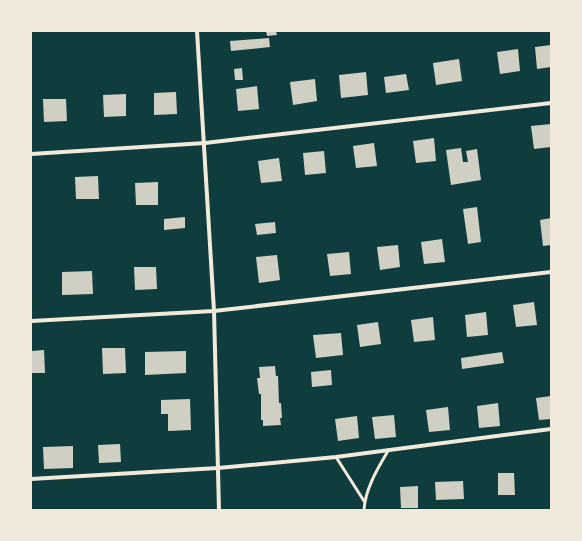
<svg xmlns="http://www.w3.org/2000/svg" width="582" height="541" viewBox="0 0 582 541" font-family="Bitter,serif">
  <rect width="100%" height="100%" fill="#0f3d3e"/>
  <g fill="#cfcfc3">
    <polygon points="266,31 276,31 277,35 267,36"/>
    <polygon points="269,38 270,47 231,51 230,41"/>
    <polygon points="551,45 551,67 537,69 535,47"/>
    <polygon points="518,49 520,71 500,74 497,52"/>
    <polygon points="459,59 462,81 436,85 433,63"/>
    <polygon points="242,68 243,80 235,80 234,69"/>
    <polygon points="366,72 368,95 341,98 339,75"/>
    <polygon points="406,74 409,90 386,93 384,77"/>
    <polygon points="315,79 317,101 293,105 290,82"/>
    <polygon points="257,86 259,109 238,111 236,89"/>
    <polygon points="176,92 177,114 154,115 154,93"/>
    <polygon points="126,94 126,116 104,117 103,95"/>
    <polygon points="43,99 66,99 67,121 44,122"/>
    <polygon points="551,124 551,147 534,149 531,126"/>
    <polygon points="434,138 436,161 416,163 413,141"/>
    <polygon points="374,143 377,166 356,168 353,146"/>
    <polygon points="461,148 463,162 468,162 466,151 477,149 481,180 451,185 446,150"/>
    <polygon points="324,151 326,173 305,175 303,153"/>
    <polygon points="279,158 282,181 261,183 258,161"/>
    <polygon points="98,176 99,199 76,199 75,177"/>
    <polygon points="158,182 158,205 136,205 135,183"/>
    <polygon points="477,207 481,242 468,244 463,209"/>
    <polygon points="185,217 185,228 164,230 164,219"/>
    <polygon points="551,218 551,245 543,246 540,220"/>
    <polygon points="275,222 276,233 257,235 255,224"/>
    <polygon points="442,239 445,262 424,264 421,242"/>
    <polygon points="398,245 400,267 380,270 377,247"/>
    <polygon points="349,252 351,274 330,276 327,254"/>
    <polygon points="277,255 280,280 259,283 256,257"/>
    <polygon points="134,267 156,267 157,289 135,290"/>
    <polygon points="92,271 93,294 62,295 62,272"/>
    <polygon points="534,302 537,325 516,327 513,305"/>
    <polygon points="486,312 488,335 467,337 465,315"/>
    <polygon points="433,317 435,340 414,342 411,320"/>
    <polygon points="378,322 381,344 360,347 357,325"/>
    <polygon points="341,333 343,355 316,358 313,335"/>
    <polygon points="102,348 125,348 126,373 103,374"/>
    <polygon points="44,350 45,373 31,373 31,351"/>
    <polygon points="186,351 186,373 145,375 145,352"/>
    <polygon points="502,352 504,363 462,369 461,358"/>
    <polygon points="275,366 276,376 278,376 279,403 281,403 282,418 280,418 281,425 263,426 263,420 261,420 261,394 259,394 257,378 260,378 259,367"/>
    <polygon points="331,370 332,385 312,387 311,372"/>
    <polygon points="551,396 551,419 539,420 536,398"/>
    <polygon points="190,399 191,430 168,431 168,414 161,414 161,400"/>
    <polygon points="498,403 500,426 479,428 477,406"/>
    <polygon points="448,407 450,430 429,432 426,410"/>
    <polygon points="394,415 396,437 375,439 372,417"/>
    <polygon points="357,416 359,438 338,441 335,419"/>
    <polygon points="120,444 121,462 99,463 98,445"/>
    <polygon points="73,446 73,468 44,469 43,447"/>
    <polygon points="498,473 514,473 515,495 498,495"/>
    <polygon points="463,481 464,499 436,500 435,482"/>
    <polygon points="418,486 418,508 401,508 400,487"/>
  </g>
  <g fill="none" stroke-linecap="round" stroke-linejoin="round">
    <g stroke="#f1e9da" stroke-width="3">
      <polyline points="336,457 364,501"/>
      <path d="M364,510C365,489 378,468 388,451"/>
    </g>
    <g stroke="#f1e9da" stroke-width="4">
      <polyline points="197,31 214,311 219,510"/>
      <polyline points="31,154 205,143 551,103"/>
      <polyline points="31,321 214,311 551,272"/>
      <polyline points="31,479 218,468 336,457 551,429"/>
    </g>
  </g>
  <rect width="582" height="541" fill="none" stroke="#f1e9da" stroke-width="64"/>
</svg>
